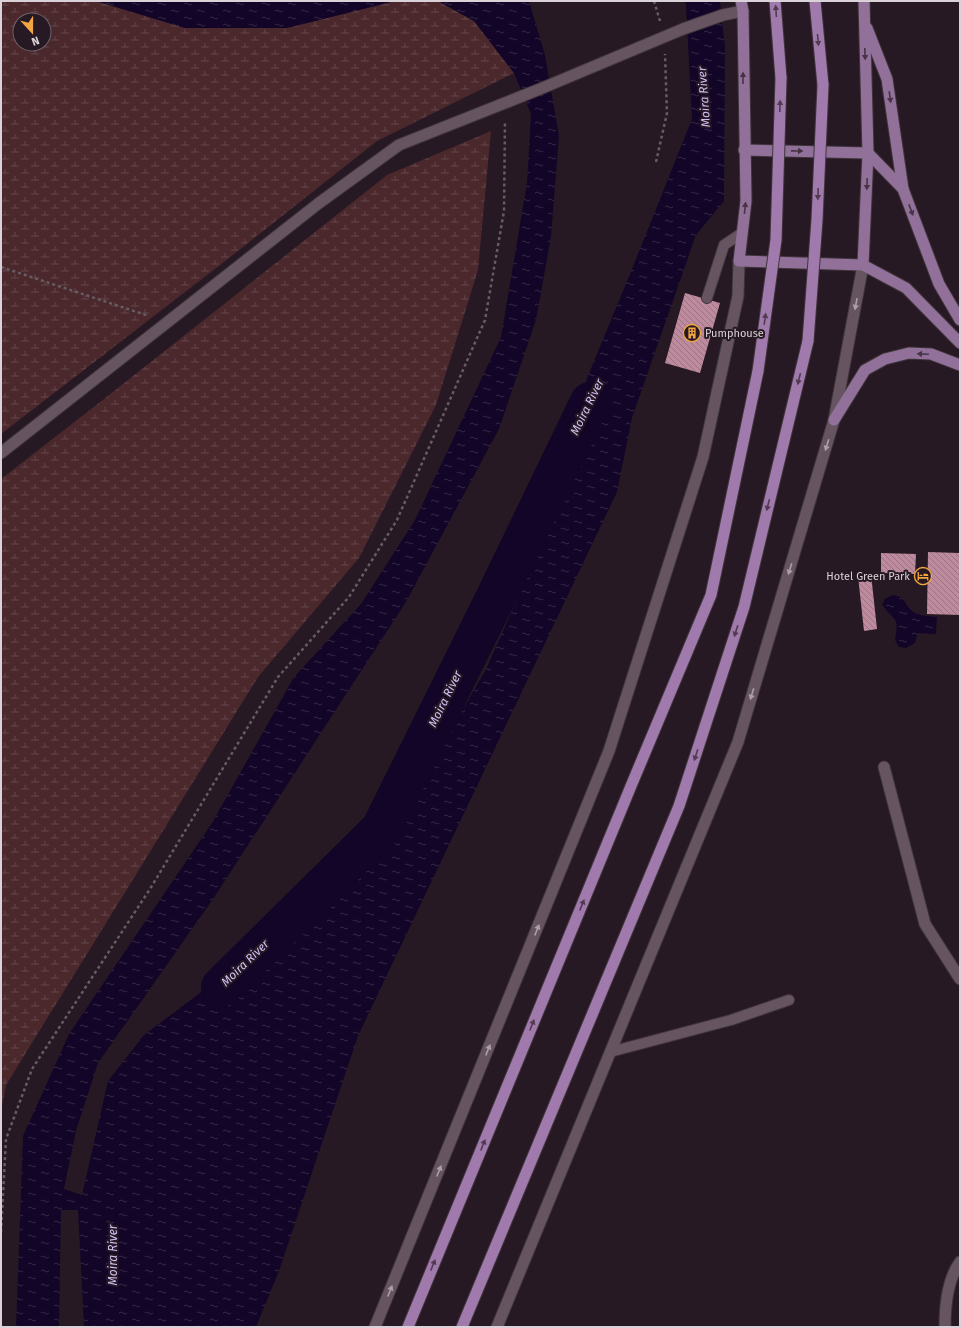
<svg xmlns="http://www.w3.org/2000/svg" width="961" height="1328" viewBox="0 0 961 1328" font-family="'Fira Sans',sans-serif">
  <defs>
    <pattern id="wetland-marsh" width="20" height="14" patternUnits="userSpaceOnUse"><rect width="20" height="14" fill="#4a282c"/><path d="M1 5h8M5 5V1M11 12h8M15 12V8" fill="none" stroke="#64464a"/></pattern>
    <pattern id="water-ripples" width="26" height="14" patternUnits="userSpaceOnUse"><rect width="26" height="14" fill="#120527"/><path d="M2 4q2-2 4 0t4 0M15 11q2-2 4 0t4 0" fill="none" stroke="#342846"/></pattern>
    <pattern id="building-back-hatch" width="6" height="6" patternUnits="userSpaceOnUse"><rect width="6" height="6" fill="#be8a9e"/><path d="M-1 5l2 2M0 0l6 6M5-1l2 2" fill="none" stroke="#997482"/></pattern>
  </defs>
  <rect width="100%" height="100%" fill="#271923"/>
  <g fill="url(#wetland-marsh)" fill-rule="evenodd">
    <path d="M1,1H96L185,28H287L395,1H438L474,21L514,73L377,141L224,262L1,434ZM20,20H44V44H20Z"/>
    <polygon points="491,131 478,270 436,405 359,558 258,677 6,1085 1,1111 1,479 104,399 387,175"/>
  </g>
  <g fill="url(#water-ripples)">
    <polygon points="96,1 395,1 287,28 185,28"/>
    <polygon points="438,1 529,1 545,55 559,136 551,237 536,320 499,429 406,602 213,899 98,1063 76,1131 64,1189 82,1195 108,1081 144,1035 308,912 396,825 486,669 537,555 587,378 630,274 692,119 686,6 684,1 720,1 725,47 724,201 696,235 632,418 617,492 358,1036 279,1271 256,1327 84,1327 78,1210 61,1210 59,1327 16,1327 23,1136 69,1034 212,823 294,677 361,604 415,520 501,337 527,183 531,114 514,73 474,21"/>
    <path d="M892,595C908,597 902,602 911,610C917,616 929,616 937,617L936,634L918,633L915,643L906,648L899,647L895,640C900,614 893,622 882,604L885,599Z"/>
  </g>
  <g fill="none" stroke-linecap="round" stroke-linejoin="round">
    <polyline stroke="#120527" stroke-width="40" points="221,987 381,829 493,603 590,402"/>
  </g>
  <g fill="url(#building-back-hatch)">
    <polygon points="685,293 720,303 700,373 665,363"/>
    <polygon points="928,552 960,553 960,615 927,614"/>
    <polygon points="881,553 916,554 915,574 881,573"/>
    <polygon points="871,574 877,629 864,631 858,576"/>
  </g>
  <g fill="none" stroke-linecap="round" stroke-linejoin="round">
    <g stroke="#40353d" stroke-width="12">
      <g id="service">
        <polyline points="707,298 724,245 742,233"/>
        <polyline points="610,1052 731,1020 789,1000"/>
      </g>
    </g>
    <g stroke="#40353d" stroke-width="13">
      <g id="minor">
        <polyline points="884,767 925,924 960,979"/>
        <path d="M945,1327C945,1305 947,1280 960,1262"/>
      </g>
    </g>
    <g stroke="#40353d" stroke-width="13">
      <g id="tertiary">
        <polyline points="1,453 319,203 399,145 540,89 683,29 723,15 743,11"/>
        <polyline points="375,1327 609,751 703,457 738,296 739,261"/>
        <polyline points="497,1327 738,742 834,420 863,265"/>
      </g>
    </g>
    <g stroke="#40353d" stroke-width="13">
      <g id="primary">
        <polyline points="741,1 743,11 746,201 739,261 863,265 906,288 960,343"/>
        <polyline points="867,28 887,79 903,189"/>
        <polyline points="744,150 868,153 903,189 939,284 960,320"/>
        <polyline points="863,265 868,153 864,1"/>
        <polyline points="834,420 865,370 885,359 909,353 931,354 960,365"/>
      </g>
    </g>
    <g stroke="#40353d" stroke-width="13">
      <g id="trunk">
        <polyline points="775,1 781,78"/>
        <polyline points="815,1 823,85"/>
        <polyline points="408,1327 631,786 711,595 758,371"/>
        <polyline points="462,1327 679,806 744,607 808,341"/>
      </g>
    </g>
    <g stroke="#685c64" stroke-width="2.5" stroke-dasharray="3 3" stroke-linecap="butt">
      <polyline points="654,1 660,21"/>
      <polyline points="656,162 667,113 665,54"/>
      <polyline points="1,267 149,316"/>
      <polyline points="1,1232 6,1139 32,1069 150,889 278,677 349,597 397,520 485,320 504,211 505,121"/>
    </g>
    <use href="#service" stroke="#665561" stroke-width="10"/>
    <use href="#minor" stroke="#665561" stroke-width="11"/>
    <use href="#tertiary" stroke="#665561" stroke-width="11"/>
    <use href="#primary" stroke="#917199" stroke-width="11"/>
    <use href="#trunk" stroke="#a07aac" stroke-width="11"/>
    <g stroke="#40353d" stroke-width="13" stroke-linecap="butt">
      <g id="trunk-bridge">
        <polyline points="808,341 817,220 823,85"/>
        <polyline points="758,371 776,240 781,78"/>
      </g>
    </g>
    <use href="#trunk-bridge" stroke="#a07aac" stroke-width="11"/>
  </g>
  <defs><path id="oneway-solid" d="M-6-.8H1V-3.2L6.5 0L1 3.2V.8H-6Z"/></defs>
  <g fill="#513b53">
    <use href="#oneway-solid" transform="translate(776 11) rotate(-94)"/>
    <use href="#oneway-solid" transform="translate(818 40) rotate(85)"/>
    <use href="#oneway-solid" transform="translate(780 106) rotate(-88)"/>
    <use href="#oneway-solid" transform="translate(818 194) rotate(92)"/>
    <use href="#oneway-solid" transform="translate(765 319) rotate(-82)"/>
    <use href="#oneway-solid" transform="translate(799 379) rotate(104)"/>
    <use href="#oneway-solid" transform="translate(768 505) rotate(104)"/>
    <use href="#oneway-solid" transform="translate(736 631) rotate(108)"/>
    <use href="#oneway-solid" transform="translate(696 755) rotate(108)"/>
    <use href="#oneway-solid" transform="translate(582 905) rotate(-68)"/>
    <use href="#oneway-solid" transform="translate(532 1025) rotate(-68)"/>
    <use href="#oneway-solid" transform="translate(483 1145) rotate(-68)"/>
    <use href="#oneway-solid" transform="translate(433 1265) rotate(-68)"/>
  </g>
  <g fill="#473346">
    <use href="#oneway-solid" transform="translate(865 54) rotate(88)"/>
    <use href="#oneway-solid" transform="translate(743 78) rotate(-90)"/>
    <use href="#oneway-solid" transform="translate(890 97) rotate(82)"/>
    <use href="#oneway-solid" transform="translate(797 151) rotate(1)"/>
    <use href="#oneway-solid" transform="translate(867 184) rotate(92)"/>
    <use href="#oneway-solid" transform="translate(745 208) rotate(-84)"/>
    <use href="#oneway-solid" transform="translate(911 210) rotate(69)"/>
    <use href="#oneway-solid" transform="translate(923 354) rotate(-178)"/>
  </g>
  <g fill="#ac9fa8">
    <use href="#oneway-solid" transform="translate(856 304) rotate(101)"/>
    <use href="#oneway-solid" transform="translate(827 445) rotate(107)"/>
    <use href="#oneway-solid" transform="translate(790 569) rotate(107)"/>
    <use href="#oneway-solid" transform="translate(752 694) rotate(107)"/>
    <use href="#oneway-solid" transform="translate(537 930) rotate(-68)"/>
    <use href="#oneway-solid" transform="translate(488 1050) rotate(-68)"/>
    <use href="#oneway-solid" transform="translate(439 1171) rotate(-68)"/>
    <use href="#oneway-solid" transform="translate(390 1291) rotate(-68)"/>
  </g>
  <defs>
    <g id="building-ring" transform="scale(0.9)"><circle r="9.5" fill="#271923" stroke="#f1a63f" stroke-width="1.5"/><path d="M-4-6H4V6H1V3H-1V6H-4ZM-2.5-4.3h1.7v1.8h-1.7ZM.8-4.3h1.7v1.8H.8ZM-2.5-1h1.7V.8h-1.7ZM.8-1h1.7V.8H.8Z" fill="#f1a63f"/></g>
    <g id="hotel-ring" transform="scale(0.9)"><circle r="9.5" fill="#271923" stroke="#f1a63f" stroke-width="1.5"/><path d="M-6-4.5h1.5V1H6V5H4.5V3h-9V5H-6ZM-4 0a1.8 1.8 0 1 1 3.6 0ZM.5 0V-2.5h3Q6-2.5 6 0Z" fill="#f1a63f"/></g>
  </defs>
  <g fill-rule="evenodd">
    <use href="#building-ring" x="692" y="333"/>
    <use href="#hotel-ring" x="923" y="576"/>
  </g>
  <g text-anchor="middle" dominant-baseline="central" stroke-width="4" stroke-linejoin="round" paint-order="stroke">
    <g font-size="11" fill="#dbd1d8" stroke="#271923" text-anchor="start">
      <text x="705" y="333">Pumphouse</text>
      <text x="910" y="576" text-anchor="end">Hotel Green Park</text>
    </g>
    <g font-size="12" font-style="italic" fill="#d0c0f8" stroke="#271923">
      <text transform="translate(704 97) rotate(-94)">Moira River</text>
      <text transform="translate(587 407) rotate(-64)">Moira River</text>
      <text transform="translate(445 699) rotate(-64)">Moira River</text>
      <text transform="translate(245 963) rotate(-44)">Moira River</text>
      <text transform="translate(113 1255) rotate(-90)">Moira River</text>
    </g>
  </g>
  <rect width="961" height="1328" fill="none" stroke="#dbd1d8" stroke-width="4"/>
  <g transform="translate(32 32) rotate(159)"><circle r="19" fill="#271923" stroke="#6f636b"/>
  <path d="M0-3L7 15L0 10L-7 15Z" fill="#f1a63f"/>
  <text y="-6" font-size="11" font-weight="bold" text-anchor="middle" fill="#dbd1d8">N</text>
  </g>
</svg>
